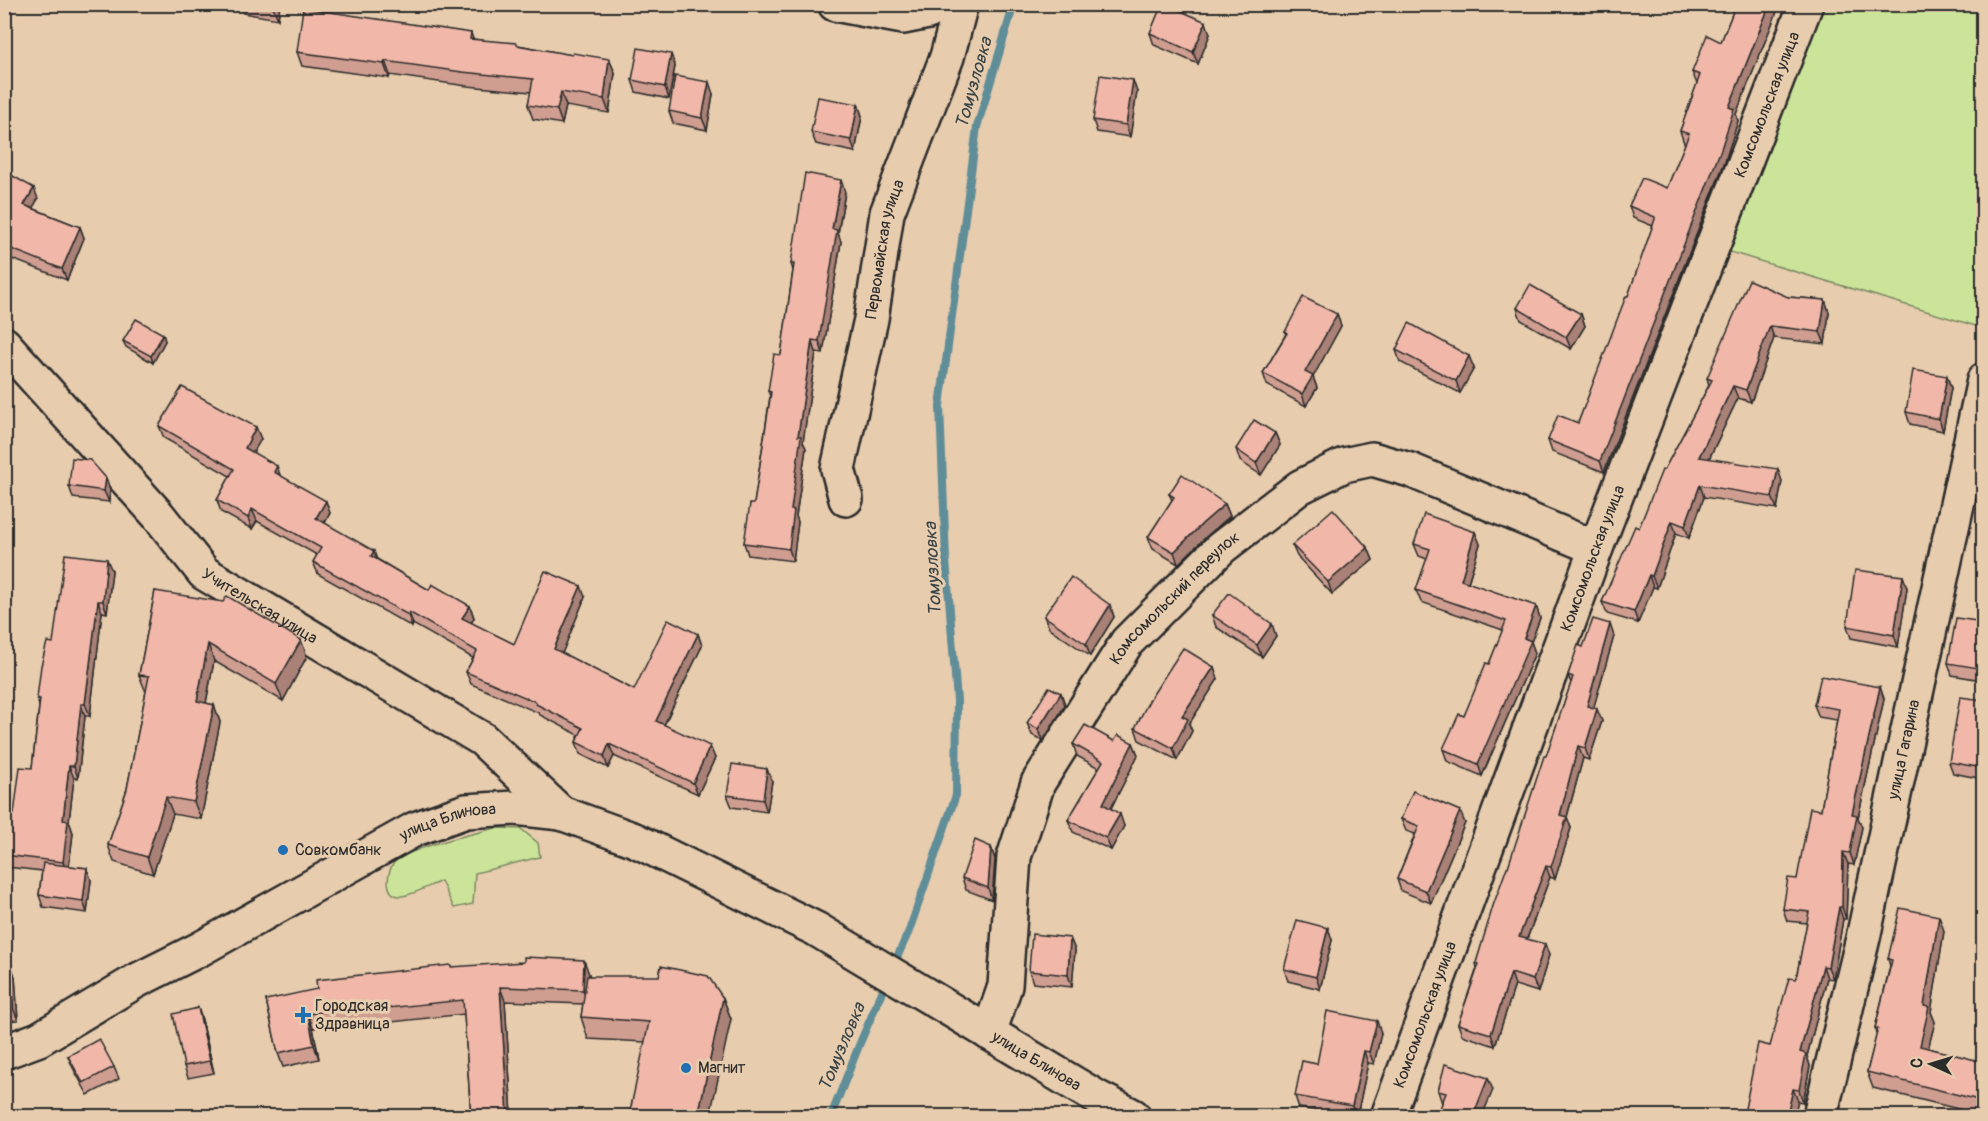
<svg xmlns="http://www.w3.org/2000/svg" width="1988" height="1121" viewBox="0 0 1988 1121" font-family="Pangolin,sans-serif">
  <rect width="100%" height="100%" fill="#e7ccae"/>
  <filter id="ink" filterUnits="userSpaceOnUse"><feTurbulence type="fractalNoise" baseFrequency=".0167" numOctaves="2"/><feDisplacementMap in="SourceGraphic" scale="12" xChannelSelector="R" yChannelSelector="G"/><feConvolveMatrix kernelMatrix="1 2 1 2 8 2 1 2 1" color-interpolation-filters="sRGB"/></filter>
  <g filter="url(#ink)">
    <g fill="#cbe49a" stroke="#7b8862" stroke-width="1.5">
      <polygon points="1825,4 1983,5 1984,323 1979,327 1730,252"/>
      <path d="M495,828L521,829L538,843L540,857L475,873L473,904L454,908L441,881C431,885 411,896 401,896C383,897 386,868 397,860C415,846 471,835 495,828Z"/>
    </g>
    <g fill="none" stroke-linecap="round" stroke-linejoin="round">
      <g stroke="#5f8d98" stroke-width="8">
        <polyline points="893,966 909,931 956,795 957,701 946,560 940,406 977,127 1014,4"/>
        <polyline points="831,1116 860,1043 888,978"/>
      </g>
      <g stroke="#2b2b2b" stroke-width="38">
        <g id="minor">
          <polyline points="835,4 903,17 928,12 944,4"/>
          <path id="s1" d="M4,344L158,515L204,573L482,739L561,813"/>
          <path id="s2" d="M846,499L838,469L871,319L887,213L947,57L961,4"/>
          <path id="s3" d="M989,1033L1005,986L1014,857L1038,783L1127,642L1221,548L1300,487L1344,465L1372,459L1410,470L1596,548"/>
          <path id="s4" d="M1388,1116L1596,548L1806,4"/>
          <path id="s5" d="M1820,1116L1863,938L1984,380"/>
        </g>
      </g>
      <g stroke="#2b2b2b" stroke-width="38">
        <g id="major">
          <path id="s6" d="M4,1052L39,1039L136,981L200,949L415,829L466,811L515,808L561,813L635,840L816,929L1098,1098L1133,1116"/>
        </g>
      </g>
      <use href="#minor" stroke="#e7ccae" stroke-width="33"/>
      <use href="#major" stroke="#e7ccae" stroke-width="33"/>
    </g>
    <g fill="#cf9e91" stroke="#2b2b2b" stroke-width="1.5">
      <polygon points="240,4 280,4 278,19 243,13"/>
      <polygon points="1145,4 1162,4 1210,34 1198,64 1154,45 1150,33 1161,7"/>
      <polygon points="1736,4 1780,4 1736,114 1738,121 1725,161 1604,472 1552,452 1548,440 1578,423 1628,296 1653,226 1633,218 1629,206 1667,188 1685,144 1684,143 1680,131 1697,84 1692,72 1721,42"/>
      <polygon points="471,33 473,39 518,45 572,55 609,59 615,73 609,113 566,106 562,124 533,119 528,105 531,92 467,86 390,75 389,78 302,66 297,52"/>
      <polygon points="675,66 669,99 636,92 632,80"/>
      <polygon points="1137,92 1130,137 1097,132 1093,120"/>
      <polygon points="713,94 707,130 673,123 669,111"/>
      <polygon points="858,104 862,116 855,152 816,144 811,132"/>
      <polygon points="4,171 38,199 32,208 80,227 84,238 67,280 4,256"/>
      <polygon points="845,192 838,233 841,242 823,353 816,352 803,442 806,448 796,516 798,522 793,561 748,555 744,543 754,504 770,396 768,391 781,355 793,270 791,264"/>
      <polygon points="1788,297 1825,300 1829,312 1825,344 1774,338 1751,402 1738,398 1709,459 1782,481 1777,509 1704,497 1689,538 1676,533 1657,588 1653,587 1638,623 1607,614 1602,602 1639,528 1664,470 1709,385 1707,378"/>
      <polygon points="1517,308 1581,314 1585,326 1571,349 1521,320"/>
      <polygon points="1337,314 1341,326 1313,377 1317,388 1306,406 1267,385 1263,373 1286,334 1285,332"/>
      <polygon points="163,334 165,341 153,363 126,347 123,341"/>
      <polygon points="1396,350 1474,368 1460,393 1400,362"/>
      <polygon points="1947,376 1951,388 1943,431 1910,424 1906,412"/>
      <polygon points="159,426 261,439 253,452 280,475 330,513 325,523 377,559 429,590 470,606 474,618 471,623 514,644 585,597 562,653 634,690 698,634 702,646 664,725 715,758 698,794 614,756 608,768 580,754 576,742 579,735 540,715 539,713 471,684 466,672 473,658 413,624 412,627 318,574 313,562 317,555 257,521 252,529 221,512 217,500 230,476 164,438"/>
      <polygon points="1275,433 1280,445 1261,475 1240,461 1236,449"/>
      <polygon points="106,478 110,490 109,502 73,498 69,486"/>
      <polygon points="1169,494 1225,504 1230,516 1208,535 1178,564 1153,549 1148,537 1172,500"/>
      <polygon points="1475,532 1480,544 1468,583 1536,606 1540,618 1531,642 1535,653 1482,776 1447,761 1443,749 1464,716 1489,664 1503,630 1421,602 1416,590 1427,559 1419,556 1414,544"/>
      <polygon points="1292,545 1368,548 1373,560 1332,594 1297,556"/>
      <polygon points="112,571 107,613 102,612 90,716 85,716 78,778 74,778 69,821 73,833 69,866 87,868 91,880 87,913 43,907 39,895 42,871 7,867 4,860 4,838 32,768 39,706 37,698 53,643"/>
      <polygon points="1903,576 1907,588 1898,647 1851,638 1847,626"/>
      <polygon points="155,591 307,656 283,701 214,661 206,703 214,705 220,722 201,819 173,814 153,874 114,862 108,845 127,789 146,692 139,675"/>
      <polygon points="1110,605 1114,617 1090,656 1049,628 1044,616"/>
      <polygon points="1212,615 1276,636 1262,657 1216,627"/>
      <polygon points="1983,622 1982,680 1952,675 1948,663"/>
      <polygon points="1614,636 1593,708 1602,721 1589,760 1583,758 1567,817 1571,828 1555,879 1550,877 1527,939 1549,955 1538,992 1515,985 1495,1046 1462,1035 1458,1024 1477,968 1476,963 1571,683 1568,675 1583,647"/>
      <polygon points="1214,667 1218,679 1189,724 1192,731 1177,760 1139,740 1135,728"/>
      <polygon points="1880,687 1884,699 1858,818 1862,827 1854,865 1848,864 1846,919 1843,919 1833,979 1827,978 1807,1056 1810,1066 1803,1102 1798,1101 1744,1114 1796,979 1807,923 1787,921 1783,909 1797,879 1821,810 1837,720 1819,717 1814,705"/>
      <polygon points="1061,693 1065,705 1043,741 1032,735 1027,723"/>
      <polygon points="1983,700 1983,779 1953,773 1949,762"/>
      <polygon points="1114,741 1133,743 1138,755 1111,808 1124,826 1111,850 1073,832 1068,820 1099,768 1077,756 1073,744"/>
      <polygon points="772,781 767,812 732,807 727,795"/>
      <polygon points="1401,819 1465,823 1431,903 1401,891 1397,879 1415,834 1406,831"/>
      <polygon points="991,847 995,859 992,900 966,890 962,878"/>
      <polygon points="1328,928 1332,940 1320,989 1288,981 1284,969"/>
      <polygon points="1944,931 1931,1012 1935,1022 1928,1048 1983,1062 1983,1115 1873,1088 1867,1072 1877,1033 1875,1028 1890,966 1888,959"/>
      <polygon points="1070,938 1075,950 1072,987 1033,983 1029,971"/>
      <polygon points="11,965 15,977 18,1020 4,1021 4,966"/>
      <polygon points="451,967 589,974 589,976 723,998 731,1019 645,1042 588,1039 581,1017 583,1004 505,1001 512,1116 471,1116 464,1014 364,1025 362,1021 313,1028 319,1059 283,1067 278,1053 266,1000"/>
      <polygon points="198,1008 202,1020 214,1073 188,1078 184,1066"/>
      <polygon points="1381,1033 1374,1064 1368,1063 1357,1116 1346,1116 1299,1108 1295,1096 1317,1064"/>
      <polygon points="68,1056 114,1067 119,1079 88,1095 73,1068"/>
      <polygon points="1493,1090 1442,1103 1438,1091"/>
    </g>
    <g fill="#a98176" stroke="#2b2b2b" stroke-width="1.5">
      <polygon points="274,4 280,4 278,19 273,7"/>
      <polygon points="1770,4 1780,4 1736,114 1738,121 1725,161 1604,472 1600,461 1729,107"/>
      <polygon points="1206,22 1210,34 1198,64 1193,52"/>
      <polygon points="671,54 675,66 669,99 665,87"/>
      <polygon points="609,59 615,73 609,113 604,99"/>
      <polygon points="385,61 390,75 389,78 384,64"/>
      <polygon points="1133,80 1137,92 1130,137 1126,125"/>
      <polygon points="709,82 713,94 707,130 702,118"/>
      <polygon points="561,92 566,106 562,124 557,110"/>
      <polygon points="858,104 862,116 855,152 851,140"/>
      <polygon points="841,180 845,192 838,233 841,242 823,353 819,341 832,229"/>
      <polygon points="34,188 38,199 28,216 24,205"/>
      <polygon points="80,227 84,238 67,280 62,269"/>
      <polygon points="1825,300 1829,312 1825,344 1820,332"/>
      <polygon points="1337,314 1341,326 1313,377 1317,388 1306,406 1302,394 1305,372"/>
      <polygon points="1581,314 1585,326 1571,349 1566,337"/>
      <polygon points="1770,326 1774,338 1751,402 1746,390"/>
      <polygon points="163,334 165,341 153,363 151,356"/>
      <polygon points="812,340 816,352 803,442 806,448 796,516 798,522 793,561 789,549 791,510 798,436"/>
      <polygon points="1469,356 1474,368 1460,393 1456,381"/>
      <polygon points="1947,376 1951,388 1943,431 1939,419"/>
      <polygon points="1733,386 1738,398 1704,469 1699,457"/>
      <polygon points="256,427 261,439 249,460 245,448"/>
      <polygon points="1275,433 1280,445 1261,475 1256,463"/>
      <polygon points="277,466 281,478 274,472"/>
      <polygon points="1778,469 1782,481 1777,509 1772,497"/>
      <polygon points="106,478 110,490 109,502 104,491"/>
      <polygon points="1700,485 1704,497 1689,538 1685,526"/>
      <polygon points="326,501 330,513 320,530 316,518"/>
      <polygon points="1225,504 1230,516 1208,535 1178,564 1174,552 1203,523"/>
      <polygon points="252,509 257,521 252,529 248,518"/>
      <polygon points="1672,521 1676,533 1657,588 1652,576"/>
      <polygon points="1475,532 1480,544 1465,592 1461,580"/>
      <polygon points="1368,548 1373,560 1332,594 1328,582"/>
      <polygon points="374,551 378,563 371,556"/>
      <polygon points="107,559 112,571 107,613 103,601"/>
      <polygon points="1649,575 1653,587 1638,623 1634,612"/>
      <polygon points="1903,576 1907,588 1898,647 1894,635"/>
      <polygon points="581,586 585,597 559,661 554,649"/>
      <polygon points="98,601 102,612 90,716 85,704"/>
      <polygon points="1110,605 1114,617 1090,656 1086,644"/>
      <polygon points="470,606 474,618 467,630 462,618"/>
      <polygon points="1536,606 1540,618 1531,642 1535,653 1482,776 1478,764"/>
      <polygon points="409,612 413,624 412,627 408,615"/>
      <polygon points="1272,624 1276,636 1262,657 1257,645"/>
      <polygon points="1610,624 1614,636 1591,717 1587,706"/>
      <polygon points="698,634 702,646 660,733 656,721"/>
      <polygon points="1983,635 1983,672 1982,680 1978,668"/>
      <polygon points="301,640 307,656 283,701 276,684"/>
      <polygon points="208,644 214,661 203,718 197,701"/>
      <polygon points="1214,667 1218,679 1189,724 1192,731 1177,760 1173,748 1182,716"/>
      <polygon points="1880,687 1884,699 1858,818 1862,827 1854,865 1850,853 1852,814"/>
      <polygon points="1061,693 1065,705 1043,741 1038,729"/>
      <polygon points="81,704 85,716 78,778 74,766"/>
      <polygon points="214,705 220,722 201,819 194,802"/>
      <polygon points="1597,709 1602,721 1589,760 1585,748"/>
      <polygon points="1133,743 1138,755 1107,816 1103,804"/>
      <polygon points="609,744 614,756 608,768 604,756"/>
      <polygon points="710,746 715,758 698,794 693,783"/>
      <polygon points="1578,746 1583,758 1566,820 1567,817 1571,828 1555,879 1551,867 1560,815"/>
      <polygon points="69,766 74,778 69,821 73,833 68,874 63,862 63,820"/>
      <polygon points="767,769 772,781 767,812 763,800"/>
      <polygon points="166,797 173,814 153,874 147,857"/>
      <polygon points="1460,811 1465,823 1431,903 1426,891"/>
      <polygon points="1120,814 1124,826 1111,850 1106,838"/>
      <polygon points="991,847 995,859 992,900 988,888"/>
      <polygon points="1843,852 1848,864 1846,919 1842,907"/>
      <polygon points="1546,866 1550,877 1523,949 1519,937"/>
      <polygon points="87,868 91,880 87,913 83,901"/>
      <polygon points="1839,907 1843,919 1833,979 1828,967"/>
      <polygon points="1939,916 1944,931 1931,1012 1935,1022 1925,1061 1920,1046 1924,1006"/>
      <polygon points="1328,928 1332,940 1320,989 1316,977"/>
      <polygon points="1070,938 1075,950 1072,987 1068,975"/>
      <polygon points="1545,944 1549,955 1538,992 1533,980"/>
      <polygon points="584,960 589,974 588,1004 583,990"/>
      <polygon points="11,965 15,977 18,1020 13,1008"/>
      <polygon points="1823,966 1827,978 1807,1056 1810,1066 1803,1102 1799,1090 1800,1052"/>
      <polygon points="1511,973 1515,985 1495,1046 1491,1034"/>
      <polygon points="500,987 505,1001 512,1116 508,1116"/>
      <polygon points="723,998 731,1019 710,1116 698,1116"/>
      <polygon points="198,1008 202,1020 214,1073 210,1061"/>
      <polygon points="308,1014 313,1028 319,1059 314,1045"/>
      <polygon points="1377,1021 1381,1033 1374,1064 1369,1052"/>
      <polygon points="1364,1051 1368,1063 1357,1116 1355,1116 1352,1106"/>
      <polygon points="1488,1078 1493,1090 1482,1116 1473,1116"/>
      <polygon points="1793,1089 1798,1101 1794,1116 1787,1116"/>
    </g>
    <g fill="#f1b8a9" stroke="#2b2b2b" stroke-width="1.5">
      <polygon points="258,4 274,4 273,7"/>
      <polygon points="1162,4 1165,4 1206,22 1193,52 1150,33"/>
      <polygon points="1736,4 1770,4 1729,107 1734,109 1721,149 1600,461 1548,440 1558,415 1578,423 1626,296 1628,296 1655,219 1655,217 1629,206 1642,178 1667,188 1689,134 1680,131 1700,75 1692,72 1707,35 1721,42"/>
      <polygon points="303,8 471,33 470,39 517,43 517,45 572,55 573,53 609,59 604,99 561,92 557,110 528,105 533,79 462,72 385,61 384,64 297,52"/>
      <polygon points="638,48 671,54 665,87 632,80"/>
      <polygon points="1100,75 1133,80 1126,125 1093,120"/>
      <polygon points="675,76 709,82 702,118 669,111"/>
      <polygon points="818,97 858,104 851,140 811,132"/>
      <polygon points="4,171 34,188 24,205 80,227 62,269 4,246"/>
      <polygon points="805,173 841,180 832,229 837,230 819,341 812,340 798,436 801,436 791,510 794,510 789,549 744,543 750,504 754,504 771,392 768,391 774,354 781,355 794,264 791,264"/>
      <polygon points="1749,280 1788,297 1825,300 1820,332 1770,326 1746,390 1733,386 1699,457 1778,469 1772,497 1700,485 1685,526 1672,521 1652,576 1649,575 1634,612 1602,602 1635,526 1639,528 1662,470 1664,470 1712,380 1707,378"/>
      <polygon points="1530,285 1581,314 1566,337 1517,308"/>
      <polygon points="1303,297 1337,314 1305,372 1313,376 1302,394 1263,373 1287,333 1285,332"/>
      <polygon points="136,319 163,334 151,356 123,341"/>
      <polygon points="1409,323 1469,356 1456,381 1396,350"/>
      <polygon points="1913,370 1947,376 1939,419 1906,412"/>
      <polygon points="182,387 256,427 245,448 277,466 274,472 326,501 316,518 374,551 371,556 429,590 432,584 470,606 462,618 514,644 545,571 581,586 554,649 634,690 668,619 698,634 656,721 710,746 693,783 609,744 604,756 576,742 583,728 536,704 536,702 466,672 477,651 409,612 408,615 313,562 321,548 252,509 248,518 217,500 234,469 159,426"/>
      <polygon points="1254,420 1275,433 1256,463 1236,449"/>
      <polygon points="72,458 90,460 106,478 104,491 69,486"/>
      <polygon points="1182,474 1225,504 1203,523 1174,552 1148,537 1174,497 1169,494"/>
      <polygon points="1333,509 1368,548 1328,582 1292,545"/>
      <polygon points="1424,514 1475,532 1461,580 1536,606 1524,638 1531,641 1478,764 1443,749 1459,714 1464,716 1486,663 1489,664 1506,621 1416,590 1430,549 1414,544"/>
      <polygon points="65,554 107,559 103,601 98,601 85,704 81,704 74,766 69,766 63,820 68,821 63,862 4,855 4,838 8,814 14,814 20,767 32,768 40,699 37,698 41,666 47,642 53,643"/>
      <polygon points="1855,570 1903,576 1894,635 1847,626"/>
      <polygon points="1071,577 1110,605 1086,644 1044,616"/>
      <polygon points="155,591 223,602 227,596 301,640 276,684 208,644 197,701 214,705 194,802 166,797 147,857 108,845 127,789 149,676 139,675"/>
      <polygon points="1229,593 1272,624 1257,645 1212,615"/>
      <polygon points="1956,618 1983,622 1983,635 1978,668 1948,663"/>
      <polygon points="1593,619 1610,624 1587,706 1597,709 1585,748 1578,746 1560,815 1567,817 1551,867 1546,866 1519,937 1545,944 1533,980 1511,973 1491,1034 1458,1024 1479,964 1476,963 1493,906 1507,867 1508,867 1544,756 1546,756 1573,677 1568,675 1578,645 1583,647"/>
      <polygon points="1183,648 1214,667 1182,716 1188,719 1173,748 1135,728 1150,699"/>
      <polygon points="1821,676 1880,687 1852,814 1857,815 1850,853 1843,852 1842,907 1839,907 1828,967 1823,966 1800,1052 1806,1054 1799,1090 1793,1089 1787,1116 1733,1116 1735,1112 1744,1114 1758,1043 1770,1046 1789,978 1796,979 1809,912 1783,909 1788,878 1797,879 1810,808 1821,810 1839,709 1814,705"/>
      <polygon points="1049,687 1061,693 1038,729 1027,723"/>
      <polygon points="1960,697 1983,700 1983,768 1949,762"/>
      <polygon points="1085,725 1114,741 1118,735 1133,743 1103,804 1120,814 1106,838 1068,820 1103,761 1073,744"/>
      <polygon points="732,764 767,769 763,800 727,795"/>
      <polygon points="1413,791 1460,811 1426,891 1397,879 1419,826 1401,819"/>
      <polygon points="975,840 991,847 988,888 962,878"/>
      <polygon points="43,863 87,868 83,901 39,895"/>
      <polygon points="1900,908 1939,916 1924,1006 1929,1007 1920,1046 1983,1062 1983,1101 1867,1072 1878,1028 1875,1028 1892,960 1888,959"/>
      <polygon points="1297,920 1328,928 1316,977 1284,969"/>
      <polygon points="1032,934 1070,938 1068,975 1029,971"/>
      <polygon points="524,957 584,960 583,990 500,987 508,1116 471,1116 463,1000 359,1011 358,1007 308,1014 314,1045 278,1053 266,1000 317,989 316,980 450,965 451,967 524,962"/>
      <polygon points="11,965 13,1008 4,1008 4,966"/>
      <polygon points="661,966 708,976 723,998 698,1116 629,1116 649,1022 581,1017 587,976 659,976"/>
      <polygon points="198,1008 210,1061 184,1066 173,1014"/>
      <polygon points="1327,1011 1377,1021 1369,1052 1364,1051 1352,1106 1295,1096 1302,1061 1317,1064"/>
      <polygon points="99,1039 114,1067 83,1083 68,1056"/>
      <polygon points="1445,1064 1488,1078 1473,1116 1437,1116 1446,1093 1438,1091"/>
    </g>
  </g>
  <g fill="#1f6fb2" stroke="#e7ccae" stroke-width="2">
    <circle cx="283" cy="850" r="6"/>
    <path d="M300 1006h6v6h6v6h-6v6h-6v-6h-6v-6h6z"/>
    <circle cx="686" cy="1068" r="6"/>
  </g>
  <g text-anchor="middle" dominant-baseline="central" stroke-width="6" stroke-linejoin="round" paint-order="stroke">
    <g font-size="16" fill="#2b2b2b" stroke="#e7ccae">
      <text stroke="none"><textPath href="#s4" startOffset="1080">Комсомольская улица</textPath></text>
      <text stroke="none"><textPath href="#s2" startOffset="256">Первомайская улица</textPath></text>
      <text stroke="none"><textPath href="#s4" startOffset="594">Комсомольская улица</textPath></text>
      <text stroke="none"><textPath href="#s3" startOffset="488">Комсомольский переулок</textPath></text>
      <text stroke="none"><textPath href="#s1" startOffset="369">Учительская улица</textPath></text>
      <text stroke="none"><textPath href="#s5" startOffset="376">улица Гагарина</textPath></text>
      <text stroke="none"><textPath href="#s6" startOffset="502">улица Блинова</textPath></text>
      <text stroke="none"><textPath href="#s4" startOffset="108">Комсомольская улица</textPath></text>
      <text stroke="none"><textPath href="#s6" startOffset="1155">улица Блинова</textPath></text>
    </g>
    <g font-size="16" fill="#2b2b2b" stroke="#e7ccae" text-anchor="start">
      <text x="295" y="850">Совкомбанк</text>
      <text x="315" y="1006">Городская<tspan x="315" dy="18">Здравница</tspan></text>
      <text x="698" y="1068">Магнит</text>
    </g>
    <g font-size="18" font-style="italic" fill="#384446" stroke="#e7ccae">
      <text transform="translate(974 83) rotate(-74)">Томузловка</text>
      <text transform="translate(933 569) rotate(-93)">Томузловка</text>
      <text transform="translate(842 1047) rotate(-67)">Томузловка</text>
    </g>
  </g>
  <rect width="1988" height="1121" fill="none" stroke="#e7ccae" stroke-width="24"/>
  <rect x="12" y="12" width="1964" height="1097" fill="none" stroke="#2b2b2b" stroke-width="2" filter="url(#ink)"/>
  <g transform="translate(1931 1064) rotate(274)" stroke="#e7ccae" stroke-width="4.5" paint-order="stroke">
  <path d="M0-4.5L10 22L0 15L-10 22Z" fill="#2b2b2b"/>
  <text y="-9" font-size="16" font-weight="bold" text-anchor="middle" fill="#2b2b2b">С</text>
  </g>
</svg>
